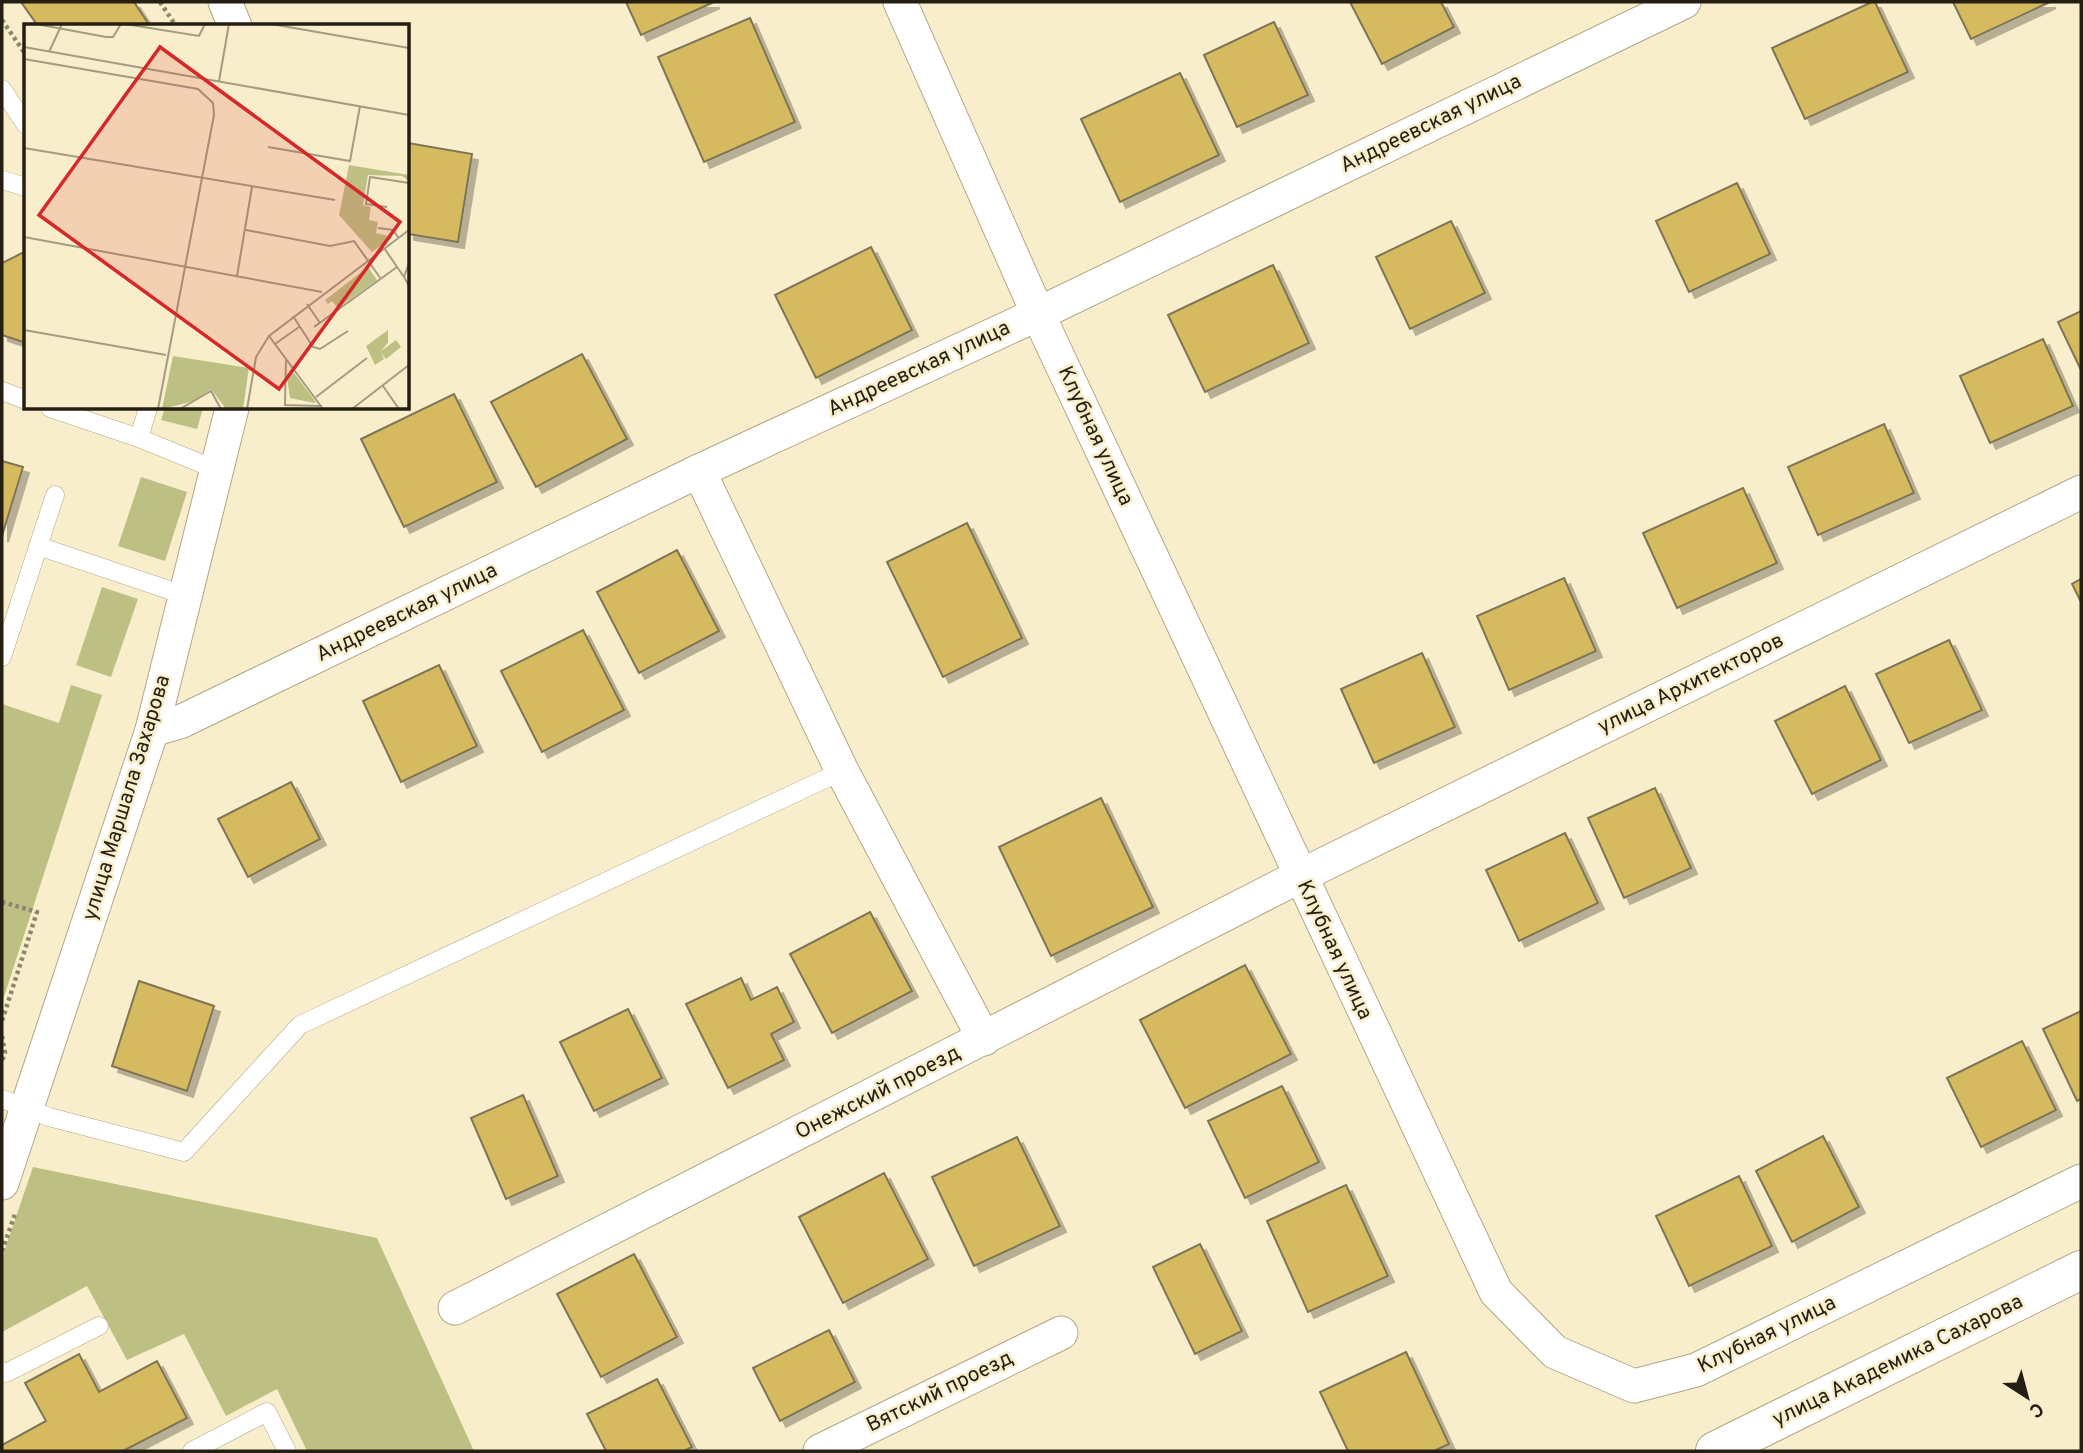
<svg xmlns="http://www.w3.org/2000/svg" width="2083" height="1453" viewBox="0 0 2083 1453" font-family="Overpass,sans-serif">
  <defs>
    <filter id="shadow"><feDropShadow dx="6" dy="6" stdDeviation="0" flood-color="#0004"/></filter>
  </defs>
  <rect width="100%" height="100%" fill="#f9eecb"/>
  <g fill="#bcc082">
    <polygon points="165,408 203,408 197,429 161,420"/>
    <polygon points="141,477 187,492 165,561 118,546"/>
    <polygon points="102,587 138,599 111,677 76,665"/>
    <polygon points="71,685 102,695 2,1003 2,704 59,723"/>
    <polygon points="33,1167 377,1238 474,1451 307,1451 277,1389 226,1416 184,1334 127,1360 87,1286 2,1332 2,1258"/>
  </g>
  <g fill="#d6ba60" stroke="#7f7555" stroke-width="2" filter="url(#shadow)">
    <polygon points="21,2 134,2 150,26 38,26"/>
    <polygon points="626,2 714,2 641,35"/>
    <polygon points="1350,2 1441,2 1454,27 1382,64"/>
    <polygon points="1872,2 1875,2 1908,72 1805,119 1772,48"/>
    <polygon points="1953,2 2050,2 1971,39"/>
    <polygon points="750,18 795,122 704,162 658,57"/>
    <polygon points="1274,22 1308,95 1237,127 1204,55"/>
    <polygon points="1180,73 1219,155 1120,202 1081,119"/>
    <polygon points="408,143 472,154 458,242 408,234"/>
    <polygon points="1737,183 1770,254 1689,292 1656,221"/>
    <polygon points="1451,221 1485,293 1410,329 1376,257"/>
    <polygon points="871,247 912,330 816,378 775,295"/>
    <polygon points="26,251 26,332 23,342 2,335 2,263"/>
    <polygon points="1273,265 1309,343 1205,392 1168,315"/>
    <polygon points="2081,311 2081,370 2058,322"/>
    <polygon points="2043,339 2073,406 1990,443 1960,376"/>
    <polygon points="582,354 627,439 536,487 491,402"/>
    <polygon points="454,394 497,482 404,527 361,439"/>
    <polygon points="1884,424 1914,493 1818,535 1788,467"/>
    <polygon points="2,461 23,467 2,536"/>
    <polygon points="1743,488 1777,563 1677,608 1643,533"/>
    <polygon points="967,523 1022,638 943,677 887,562"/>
    <polygon points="677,550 719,631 639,673 597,592"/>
    <polygon points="1564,578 1596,651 1509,690 1477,616"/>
    <polygon points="2081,579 2081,602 2072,584"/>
    <polygon points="583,630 624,710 542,752 501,671"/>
    <polygon points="1949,640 1982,710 1909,743 1876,674"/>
    <polygon points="1422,653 1455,727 1374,763 1341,689"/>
    <polygon points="439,665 477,746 401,782 363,701"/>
    <polygon points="1845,686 1881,760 1812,794 1775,721"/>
    <polygon points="291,782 320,839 248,877 218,819"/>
    <polygon points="1655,788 1691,868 1624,898 1588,818"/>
    <polygon points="1101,798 1153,907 1051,956 999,847"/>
    <polygon points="1565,833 1598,903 1519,941 1486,870"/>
    <polygon points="870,912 912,991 832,1033 790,954"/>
    <polygon points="1245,965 1291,1054 1185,1108 1140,1020"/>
    <polygon points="741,978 751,1000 777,987 794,1022 771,1034 784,1060 728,1088 686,1004"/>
    <polygon points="139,981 214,1006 187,1091 112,1066"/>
    <polygon points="628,1009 662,1078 594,1111 560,1042"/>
    <polygon points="2081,1011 2081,1099 2077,1101 2043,1029"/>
    <polygon points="2022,1041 2056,1110 1981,1147 1947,1078"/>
    <polygon points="1282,1086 1319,1162 1245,1198 1208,1121"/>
    <polygon points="523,1095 558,1176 506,1199 471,1118"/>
    <polygon points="1823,1136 1859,1207 1792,1242 1756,1171"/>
    <polygon points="1017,1137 1060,1226 974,1266 932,1177"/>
    <polygon points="884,1173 928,1259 843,1303 799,1217"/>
    <polygon points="1739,1176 1772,1246 1689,1286 1656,1216"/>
    <polygon points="1346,1185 1388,1276 1308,1312 1267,1221"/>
    <polygon points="1200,1244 1242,1331 1195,1354 1153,1267"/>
    <polygon points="634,1254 677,1337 601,1377 557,1294"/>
    <polygon points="829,1330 855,1382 780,1421 753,1368"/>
    <polygon points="1406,1352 1449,1444 1434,1451 1348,1451 1320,1392"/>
    <polygon points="79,1354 99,1392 157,1361 187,1418 123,1451 2,1451 2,1445 46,1421 25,1383"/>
    <polygon points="657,1379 692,1447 684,1451 606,1451 587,1414"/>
  </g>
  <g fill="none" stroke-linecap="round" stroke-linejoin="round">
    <g stroke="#b2a786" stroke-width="19">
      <g id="lane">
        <polyline points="2,89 26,125"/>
        <polyline points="2,180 26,187"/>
        <polyline points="2,391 26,400"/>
        <polyline points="50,408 139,438 217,470"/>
        <polyline points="139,438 148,408"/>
        <polyline points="38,546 187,596"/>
        <polyline points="2,657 55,495"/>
        <polyline points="2,1099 49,1117 184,1152 300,1025 842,771"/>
        <polyline points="2,1371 6,1373 99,1326"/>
        <polyline points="192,1451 267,1412 287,1451"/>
      </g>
    </g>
    <g stroke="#b2a786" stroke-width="35">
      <g id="street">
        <polyline points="225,2 235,26"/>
        <polyline points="900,2 1038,314 1496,1292 1555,1352 1634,1386 1696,1370 2081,1181"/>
        <polyline points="699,471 842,771 984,1039"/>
        <polyline points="152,730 180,722 699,471 1038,314 1684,2"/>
        <polyline points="2,1183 152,730 232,408"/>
        <polyline points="455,1308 1300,876 2081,492"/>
        <polyline points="820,1451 1061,1333"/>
      </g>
    </g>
    <g stroke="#b2a786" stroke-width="40">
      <polyline id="secondary" points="1715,1451 2081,1270"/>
    </g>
    <g stroke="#8d856d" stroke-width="4.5" stroke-dasharray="3.5 3.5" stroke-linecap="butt">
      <polyline points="160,2 176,26"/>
      <polyline points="2,20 26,55"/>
      <polyline points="2,902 37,912 2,1021"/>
      <polyline points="2,1036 5,1053 2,1061"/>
      <polyline points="2,1251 15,1214"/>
    </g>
    <use href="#lane" stroke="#fff" stroke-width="18"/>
    <use href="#street" stroke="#fff" stroke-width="33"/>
    <use href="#secondary" stroke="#fff" stroke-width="38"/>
  </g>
  <g text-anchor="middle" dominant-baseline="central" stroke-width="5" stroke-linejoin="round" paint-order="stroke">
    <g font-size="21" fill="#241f12" stroke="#f9eecb">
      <text transform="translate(1431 124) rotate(-26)">Андреевская улица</text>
      <text transform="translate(919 369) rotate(-25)">Андреевская улица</text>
      <text transform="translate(1095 436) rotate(65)">Клубная улица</text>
      <text transform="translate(407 613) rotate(-26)">Андреевская улица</text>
      <text transform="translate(1691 684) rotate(-26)">улица Архитекторов</text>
      <text transform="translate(127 798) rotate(-73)">улица Маршала Захарова</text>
      <text transform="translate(1334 950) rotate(65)">Клубная улица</text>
      <text transform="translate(878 1093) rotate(-27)">Онежский проезд</text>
      <text transform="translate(1767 1335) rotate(-26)">Клубная улица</text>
      <text transform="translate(1898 1361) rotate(-26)">улица Академика Сахарова</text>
      <text transform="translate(940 1392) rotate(-26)">Вятский проезд</text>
    </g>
  </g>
  <g transform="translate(24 24)">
    <rect width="385" height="385" fill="#f9eecb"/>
    <path d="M325,141L385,151V157L378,152L344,151L339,181L347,183L345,196L354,198L352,209L369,213L348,228L315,191ZM344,243L353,256L314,284L308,277L304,280L301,276ZM364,306V319L356,328L372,316L377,323L362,335L357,329L360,335L351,341L342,322ZM149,332L225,344L219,385H202L187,365L170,377L138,385ZM270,349L292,378L290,379L266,374L263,353Z" fill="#bcc082"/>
    <path fill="none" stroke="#a49b81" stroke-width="2" d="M12,0L82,13H89L97,0M101,0L175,12L181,0M247,0L385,24M0,23L385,91M25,28L38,0M0,35L174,65L189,79L190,91L134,385M195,57L205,0M244,123L326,137L336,82M0,124L311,176M363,183L342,180L346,153L385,159M354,204L369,206L374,213M222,206L306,222L330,217L357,255M0,213L298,268M360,224L380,253M385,239L380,253L385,262M213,252L228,163M283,280L296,299M269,292L289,323L296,325L324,307M290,303L373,243M0,306L142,331M245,312L299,385M251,320L275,303M262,335L261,381L298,382M359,362L375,385M292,373L343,334M156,385L187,367L197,385M223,385L232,333L245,312L385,206M328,385L385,341"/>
    <path fill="#d62828" fill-opacity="0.15" stroke="#d62828" stroke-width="3.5" d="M136,23L376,198L255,365L15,191Z"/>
    <rect width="385" height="385" fill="none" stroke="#241f12" stroke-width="3.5"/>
  </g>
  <rect width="2083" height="1453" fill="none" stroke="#241f12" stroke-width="7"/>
  <g transform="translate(2027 1397) rotate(144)" stroke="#f9eecb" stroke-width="5" paint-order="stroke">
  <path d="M0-5L12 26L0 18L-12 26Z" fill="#241f12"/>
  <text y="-10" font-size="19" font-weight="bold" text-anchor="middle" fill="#241f12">С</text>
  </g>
</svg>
